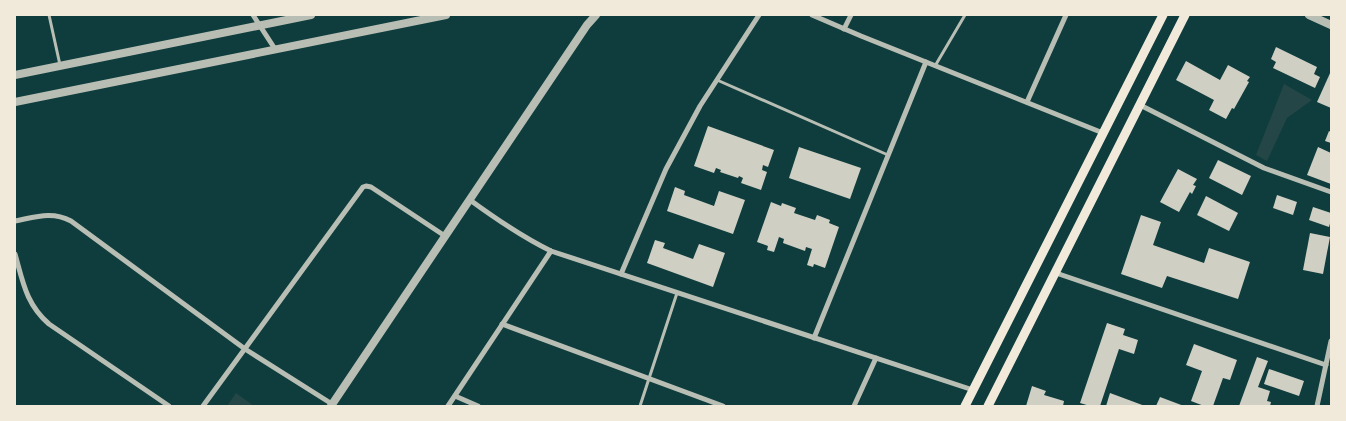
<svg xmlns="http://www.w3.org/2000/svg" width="1346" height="421" viewBox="0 0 1346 421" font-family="'Source Sans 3',sans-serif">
  <rect width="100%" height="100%" fill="#0f3d3e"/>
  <g fill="#244646">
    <polygon points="1284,84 1312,100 1287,118 1267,161 1256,155"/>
    <polygon points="236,393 254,406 227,406"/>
  </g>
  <g fill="#cfcfc3">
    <polygon points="1276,47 1317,67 1314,74 1320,77 1315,88 1273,68 1276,62 1271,59"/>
    <polygon points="1186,61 1220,80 1228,65 1250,77 1247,81 1249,82 1234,109 1232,108 1226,119 1209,110 1214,100 1176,80"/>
    <polygon points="1331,71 1331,108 1317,102"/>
    <polygon points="708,126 774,150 768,167 763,165 762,170 767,172 761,190 741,183 743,178 739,176 738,178 720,172 721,170 716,168 714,173 694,166"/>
    <polygon points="1329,131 1331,132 1331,143 1325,141"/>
    <polygon points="799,147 861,168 850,199 789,178"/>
    <polygon points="1318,147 1331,153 1331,184 1307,175"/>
    <polygon points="1218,160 1251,176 1242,195 1209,178"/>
    <polygon points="1178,169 1197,179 1193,185 1196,186 1192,194 1190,192 1179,212 1160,202"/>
    <polygon points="675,187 685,191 684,195 714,206 719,191 745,200 733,234 667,211"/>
    <polygon points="1277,195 1297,202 1293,215 1273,208"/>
    <polygon points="1206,196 1238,213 1229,231 1197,215"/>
    <polygon points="771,202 781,206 782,203 796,208 794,213 815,220 817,215 830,220 829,223 839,227 825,268 814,264 813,267 807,265 812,249 806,247 805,251 783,243 784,239 779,237 774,252 767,250 768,246 757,242"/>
    <polygon points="1313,207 1331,213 1331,220 1329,227 1309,220"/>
    <polygon points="1141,215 1161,222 1153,245 1204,263 1209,248 1250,262 1238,299 1167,276 1162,288 1121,274"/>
    <polygon points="1310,233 1330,237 1323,274 1303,270"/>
    <polygon points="655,240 665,243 663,248 693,259 699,244 725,253 713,287 647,263"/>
    <polygon points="1107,323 1125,329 1123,335 1138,340 1134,354 1119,349 1100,406 1090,406 1080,403"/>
    <polygon points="1194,344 1237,360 1230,380 1223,378 1213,406 1204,406 1191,401 1202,371 1186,365"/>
    <polygon points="1257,357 1268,361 1258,387 1270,391 1267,401 1271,402 1270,406 1239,406"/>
    <polygon points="1269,369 1304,381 1299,396 1264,384"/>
    <polygon points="1032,386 1046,391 1044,395 1064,401 1063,406 1026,406"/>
    <polygon points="1110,393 1145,406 1106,406"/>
    <polygon points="1160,397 1184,406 1156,406"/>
  </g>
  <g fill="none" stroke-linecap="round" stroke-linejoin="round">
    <g stroke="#b8beb3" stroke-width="3">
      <polyline points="49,15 60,65"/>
      <polyline points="935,66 965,15"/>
      <polyline points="717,80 888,155"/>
      <polyline points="640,406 677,293"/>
    </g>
    <g stroke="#b8beb3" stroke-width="5">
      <polyline points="253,15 275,49"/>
      <polyline points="812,15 861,36 1103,133"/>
      <polyline points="844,29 851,15"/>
      <polyline points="1027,102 1066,15"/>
      <polyline points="1140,105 1264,168 1331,192"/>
      <path d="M470,200C496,219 522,237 551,251L973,390"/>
      <path d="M15,221C36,217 52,211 71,221L245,349L332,404"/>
      <path d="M15,254C23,282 26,304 49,324L169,406"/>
      <polyline points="1056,273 1326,365"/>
      <polyline points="621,274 666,169 700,106 759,15"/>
      <polyline points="502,324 723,406"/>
      <polyline points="814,338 926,62"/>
      <polyline points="455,396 478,406"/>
      <polyline points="203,406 363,187 366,186 371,187 445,236"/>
      <polyline points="448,406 551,251"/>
      <polyline points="854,406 876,358"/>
      <polyline points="1317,406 1331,341"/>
    </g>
    <g stroke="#b8beb3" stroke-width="8">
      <polyline points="1309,15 1331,25"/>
      <polyline points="15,75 311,15"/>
      <polyline points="15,102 446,15"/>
      <polyline points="331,406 587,25 596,15"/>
    </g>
    <g stroke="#f1e9da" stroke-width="9">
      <polyline points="965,406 1163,15"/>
      <polyline points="988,406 1185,15"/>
    </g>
  </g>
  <rect width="1346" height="421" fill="none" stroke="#f1e9da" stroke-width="32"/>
</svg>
